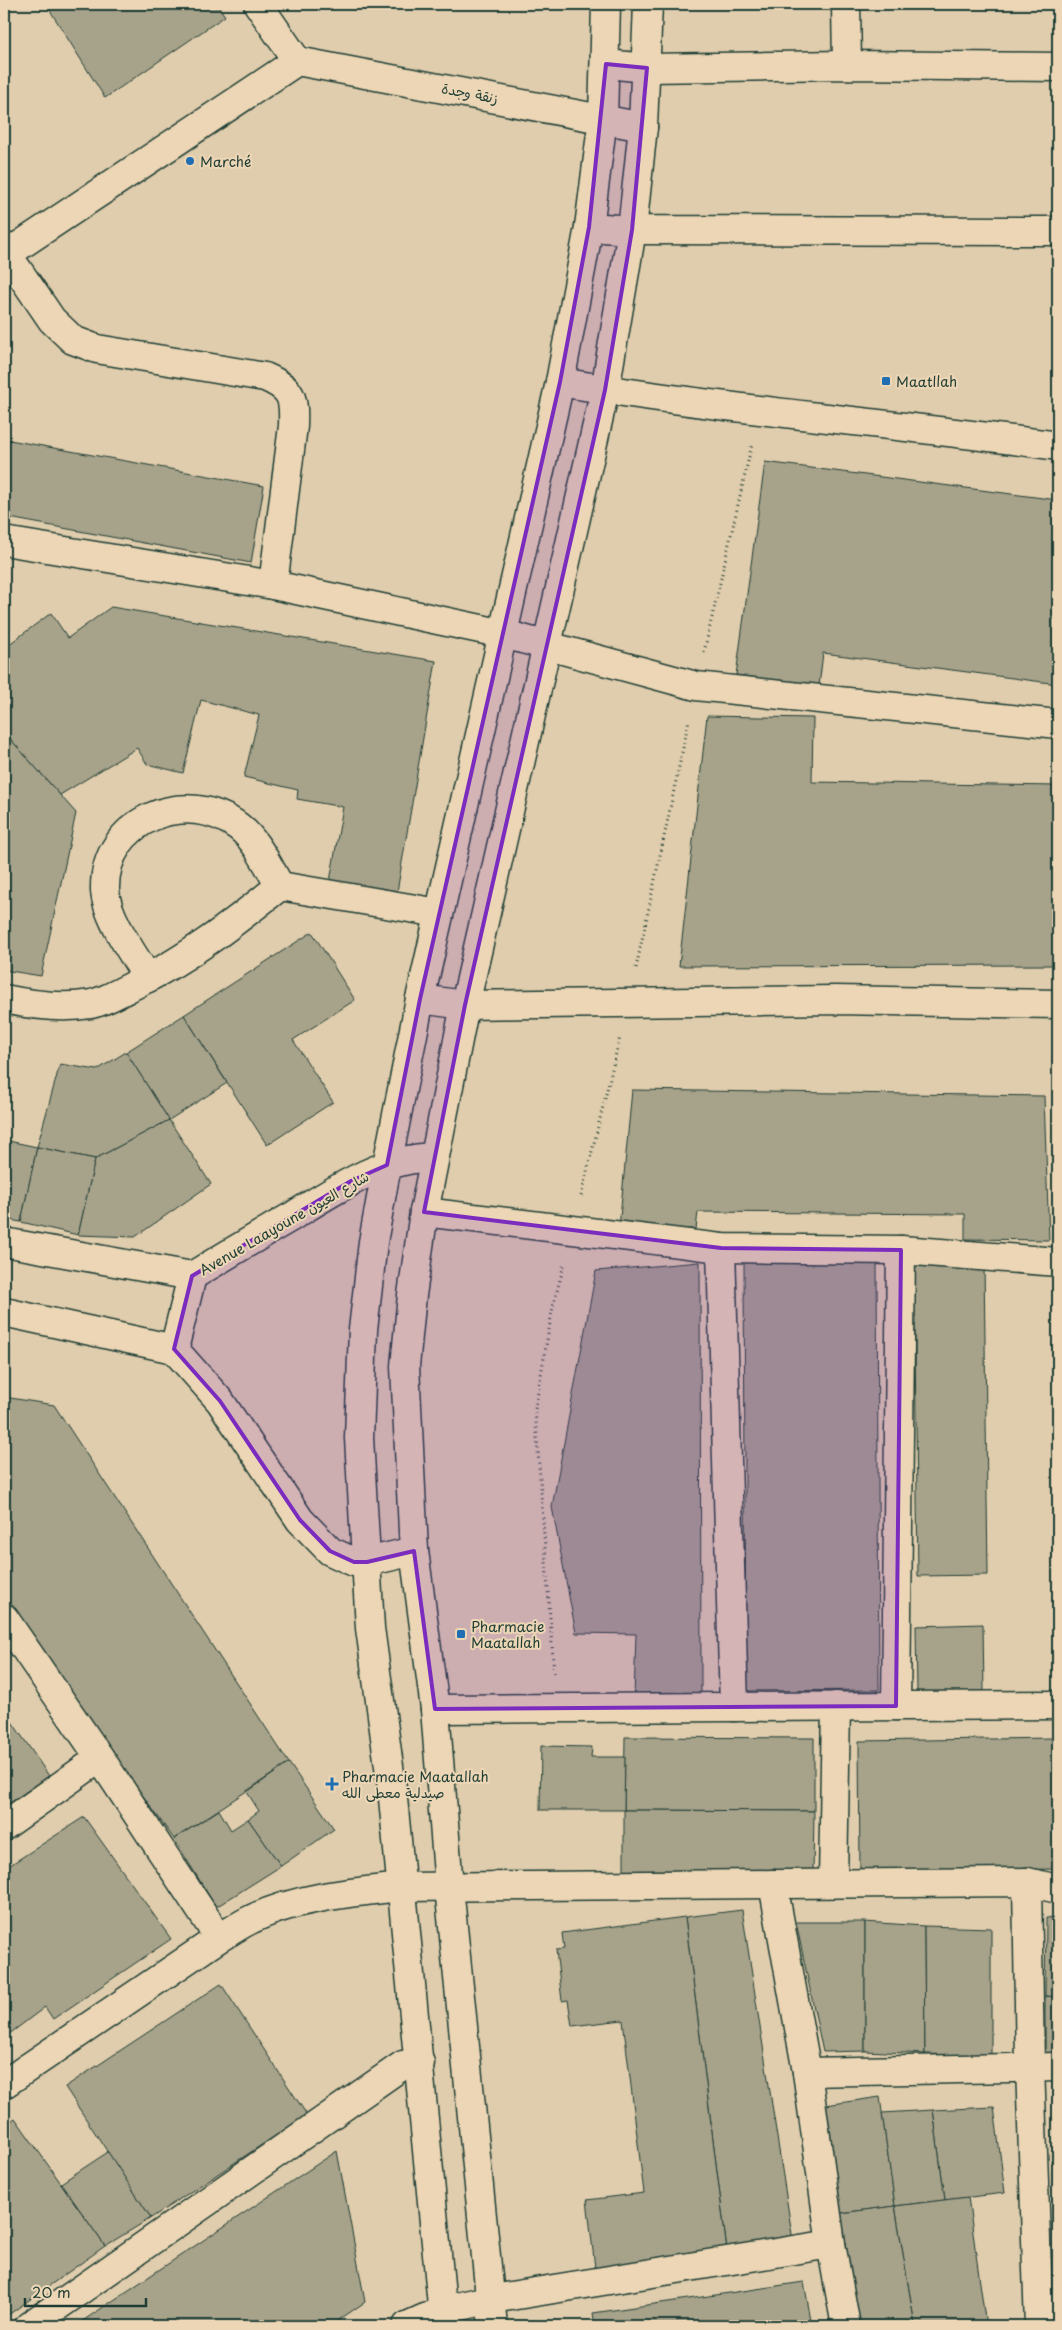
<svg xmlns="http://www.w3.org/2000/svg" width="1062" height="2330" viewBox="0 0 1062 2330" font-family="'Playpen Sans','Playpen Sans Arabic',sans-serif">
  <rect width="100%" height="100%" fill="#e0cdad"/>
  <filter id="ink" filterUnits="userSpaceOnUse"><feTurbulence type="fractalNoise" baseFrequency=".02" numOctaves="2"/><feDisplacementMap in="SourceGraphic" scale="10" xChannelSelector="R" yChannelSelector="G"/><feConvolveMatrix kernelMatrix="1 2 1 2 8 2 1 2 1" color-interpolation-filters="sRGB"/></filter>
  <g filter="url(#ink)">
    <g fill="#a7a28a" stroke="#1f3d34">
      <polygon points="46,4 217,4 225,16 105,98"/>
      <polygon points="4,439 264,486 251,563 4,517"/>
      <polygon points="765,462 1058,500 1058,684 823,653 819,686 736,675"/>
      <polygon points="111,607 436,661 397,892 330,881 343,807 297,799 298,790 244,777 259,715 201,700 183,773 147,764 137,748 60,795 4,732 4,648 51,613 68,638"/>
      <polygon points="707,716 813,718 812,782 1058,786 1058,965 679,966"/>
      <polygon points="4,732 76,813 41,976 4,970"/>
      <polygon points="312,932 355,1000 293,1040 333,1102 267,1145 184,1015"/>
      <polygon points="184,1015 227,1083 169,1120 126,1052"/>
      <polygon points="126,1052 169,1120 95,1159 37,1147 60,1064 97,1070"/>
      <polygon points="632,1090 1044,1096 1049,1240 965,1239 965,1214 698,1212 696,1229 619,1228"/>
      <polygon points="169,1120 211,1184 135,1237 78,1235 95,1159"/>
      <polygon points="4,1140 37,1147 21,1222 4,1219"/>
      <polygon points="37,1147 95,1159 78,1235 21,1222"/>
      <polygon points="877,1260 879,1690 746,1691 744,1261"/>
      <polygon points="700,1262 701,1694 634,1699 636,1634 576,1633 552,1507 596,1271"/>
      <polygon points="984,1264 988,1575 918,1576 914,1265"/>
      <polygon points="4,1397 54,1405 289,1763 174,1839 4,1602"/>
      <polygon points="983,1624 984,1692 917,1693 916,1626"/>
      <polygon points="4,1710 49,1776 4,1807"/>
      <polygon points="625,1737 814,1738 814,1811 624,1810"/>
      <polygon points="1054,1738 1055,1869 860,1872 859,1741"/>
      <polygon points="541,1746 592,1747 591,1757 625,1757 624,1810 540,1810"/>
      <polygon points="289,1763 334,1829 281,1866 248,1819 259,1811 247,1792"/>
      <polygon points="219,1810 231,1830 248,1819 281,1866 216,1907 174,1839"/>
      <polygon points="624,1810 814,1811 813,1874 624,1873"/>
      <polygon points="84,1817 171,1939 53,2019 45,2007 4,2038 4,1869"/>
      <polygon points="742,1910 793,2241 727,2251 685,1917"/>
      <polygon points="685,1917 727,2251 595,2268 587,2200 644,2193 623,2020 572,2026 568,2000 562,2001 556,1950 564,1949 562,1933"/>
      <polygon points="1058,1917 1058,1997 1045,1996 1046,1918"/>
      <polygon points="796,1922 865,1922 865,2051 823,2052"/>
      <polygon points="865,1922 924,1926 925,2054 865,2051"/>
      <polygon points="924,1926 991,1928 991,2056 925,2054"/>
      <polygon points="221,1984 307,2115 151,2218 65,2087"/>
      <polygon points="1045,1996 1058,1997 1058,2057 1045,2058"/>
      <polygon points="880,2097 895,2206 841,2213 826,2105"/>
      <polygon points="994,2107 1005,2193 945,2200 933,2110"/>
      <polygon points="933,2110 945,2200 895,2206 882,2113"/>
      <polygon points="15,2118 105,2246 4,2318 4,2126"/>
      <polygon points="337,2151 365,2302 330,2326 75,2326"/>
      <polygon points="108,2152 151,2218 105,2246 61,2183"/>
      <polygon points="968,2197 986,2326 915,2326 895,2206"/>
      <polygon points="895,2206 915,2326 859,2326 841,2213"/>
      <polygon points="804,2282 812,2326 595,2326 593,2313"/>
    </g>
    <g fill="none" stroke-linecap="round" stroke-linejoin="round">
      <g stroke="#1f3d34" stroke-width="31">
        <g id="minor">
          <polyline points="258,4 297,61"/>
          <polyline points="846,4 847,65"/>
          <polyline points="297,61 643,127"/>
          <polyline points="606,64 647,68 847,65 1058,67"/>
          <polyline points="589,227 632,230 1058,231"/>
          <path d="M7,254L52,320L73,340L97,349L265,377C293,389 294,398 293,426L273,585"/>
          <polyline points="4,256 297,61"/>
          <polyline points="4,541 273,585 504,634 696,686 1058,724"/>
          <path d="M148,978C134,955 106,917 105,890C103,820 186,786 239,827C257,841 268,866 280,886"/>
          <path d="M4,999C32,1005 62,1009 91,1004C106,1001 122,991 136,984C192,956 231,925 280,886L439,913"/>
          <polyline points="420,999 465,1005 836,1000 1058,1004"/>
          <polyline points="424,1212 721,1248 901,1250 1058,1262"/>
          <path d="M4,1242L192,1276C225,1256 258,1236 291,1217C335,1190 381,1158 434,1157"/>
          <polyline points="721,1248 734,1707"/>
          <polyline points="4,1312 174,1349 220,1401 300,1520 330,1551 354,1562 367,1562 414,1551"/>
          <polyline points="174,1349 192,1276"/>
          <polyline points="4,1618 100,1758 219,1938"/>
          <polyline points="896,1706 901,1250"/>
          <polyline points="435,1709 1058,1705"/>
          <polyline points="4,1826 100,1758"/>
          <polyline points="1027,1882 1030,2066 1039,2326"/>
          <polyline points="833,1883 836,1706"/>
          <polyline points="773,1884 807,2072 831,2244 846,2326"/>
          <polyline points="807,2072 1058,2067"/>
          <path d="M4,2084L219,1938C230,1932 241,1924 252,1919C297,1897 353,1892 402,1887L1027,1882L1058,1889"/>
          <polyline points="29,2326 403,2065 420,2063"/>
          <polyline points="407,2326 443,2310 492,2299 831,2244"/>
        </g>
      </g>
      <g stroke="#1f3d34" stroke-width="31">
        <g id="tertiary">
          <path d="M560,382C726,410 892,423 1058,446"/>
          <polyline points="444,2326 392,1788 370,1628 359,1438 363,1330 373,1242 387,1165 420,999 560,382 589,227 603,118 606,4"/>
          <polyline points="493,2326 449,1887 435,1709 414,1551 405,1366 412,1295 424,1212 465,1005 605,390 632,230 643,127 648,4"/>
        </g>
      </g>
      <g stroke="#1f3d34" stroke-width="3" stroke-dasharray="1 4" stroke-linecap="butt">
        <polyline points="704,652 752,444"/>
        <polyline points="636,968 689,720"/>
        <polyline points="581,1196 620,1037"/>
        <polyline points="554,1673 535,1409 553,1306 564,1265"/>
      </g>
      <use href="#minor" stroke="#ecd6b5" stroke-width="28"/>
      <use href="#tertiary" stroke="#ecd6b5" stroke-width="28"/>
    </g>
  </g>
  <path fill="#7b2cbf" fill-opacity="0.2" stroke="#7b2cbf" stroke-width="4" stroke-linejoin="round" d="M606,64L647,68L632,230L605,390L465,1005L424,1212L721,1248L901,1250L896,1706L435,1709L414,1551L367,1562H354L330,1551L300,1520L220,1401L174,1349L192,1276L351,1181L387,1165L420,999L560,382L589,227Z"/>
  <g fill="#1f6fb2" stroke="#ecd6b5" stroke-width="2">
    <circle cx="190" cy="161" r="5"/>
    <rect x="881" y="376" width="10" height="10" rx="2.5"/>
    <rect x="456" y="1629" width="10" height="10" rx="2.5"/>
    <path d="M329.5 1776.5h5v5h5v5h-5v5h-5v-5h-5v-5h5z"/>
  </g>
  <g text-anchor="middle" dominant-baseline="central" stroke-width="4" stroke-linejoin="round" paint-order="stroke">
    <g font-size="14" fill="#1f3d34" stroke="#ecd6b5">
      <text transform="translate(470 93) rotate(11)">زنقة وجدة</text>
      <text transform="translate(284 1223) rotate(-30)">Avenue Laayoune شارع العيون</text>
    </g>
    <g font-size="14" fill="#1f3d34" stroke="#ecd6b5" text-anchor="start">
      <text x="200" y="161">Marché</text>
      <text x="896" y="381">Maatllah</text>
      <text x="471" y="1626">Pharmacie<tspan x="471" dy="16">Maatallah</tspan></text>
      <text x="342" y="1776">Pharmacie Maatallah<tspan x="342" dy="16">صيدلية معطى الله</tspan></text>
    </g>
  </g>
  <rect width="1062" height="2330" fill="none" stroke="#ecd6b5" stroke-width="20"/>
  <rect x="10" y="10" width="1042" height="2310" fill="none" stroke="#1f3d34" stroke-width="2" filter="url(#ink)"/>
  <path d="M25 2298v8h121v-8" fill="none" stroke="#1f3d34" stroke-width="2.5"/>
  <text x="32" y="2298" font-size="15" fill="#1f3d34" stroke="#ecd6b5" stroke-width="4" paint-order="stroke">20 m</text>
</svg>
